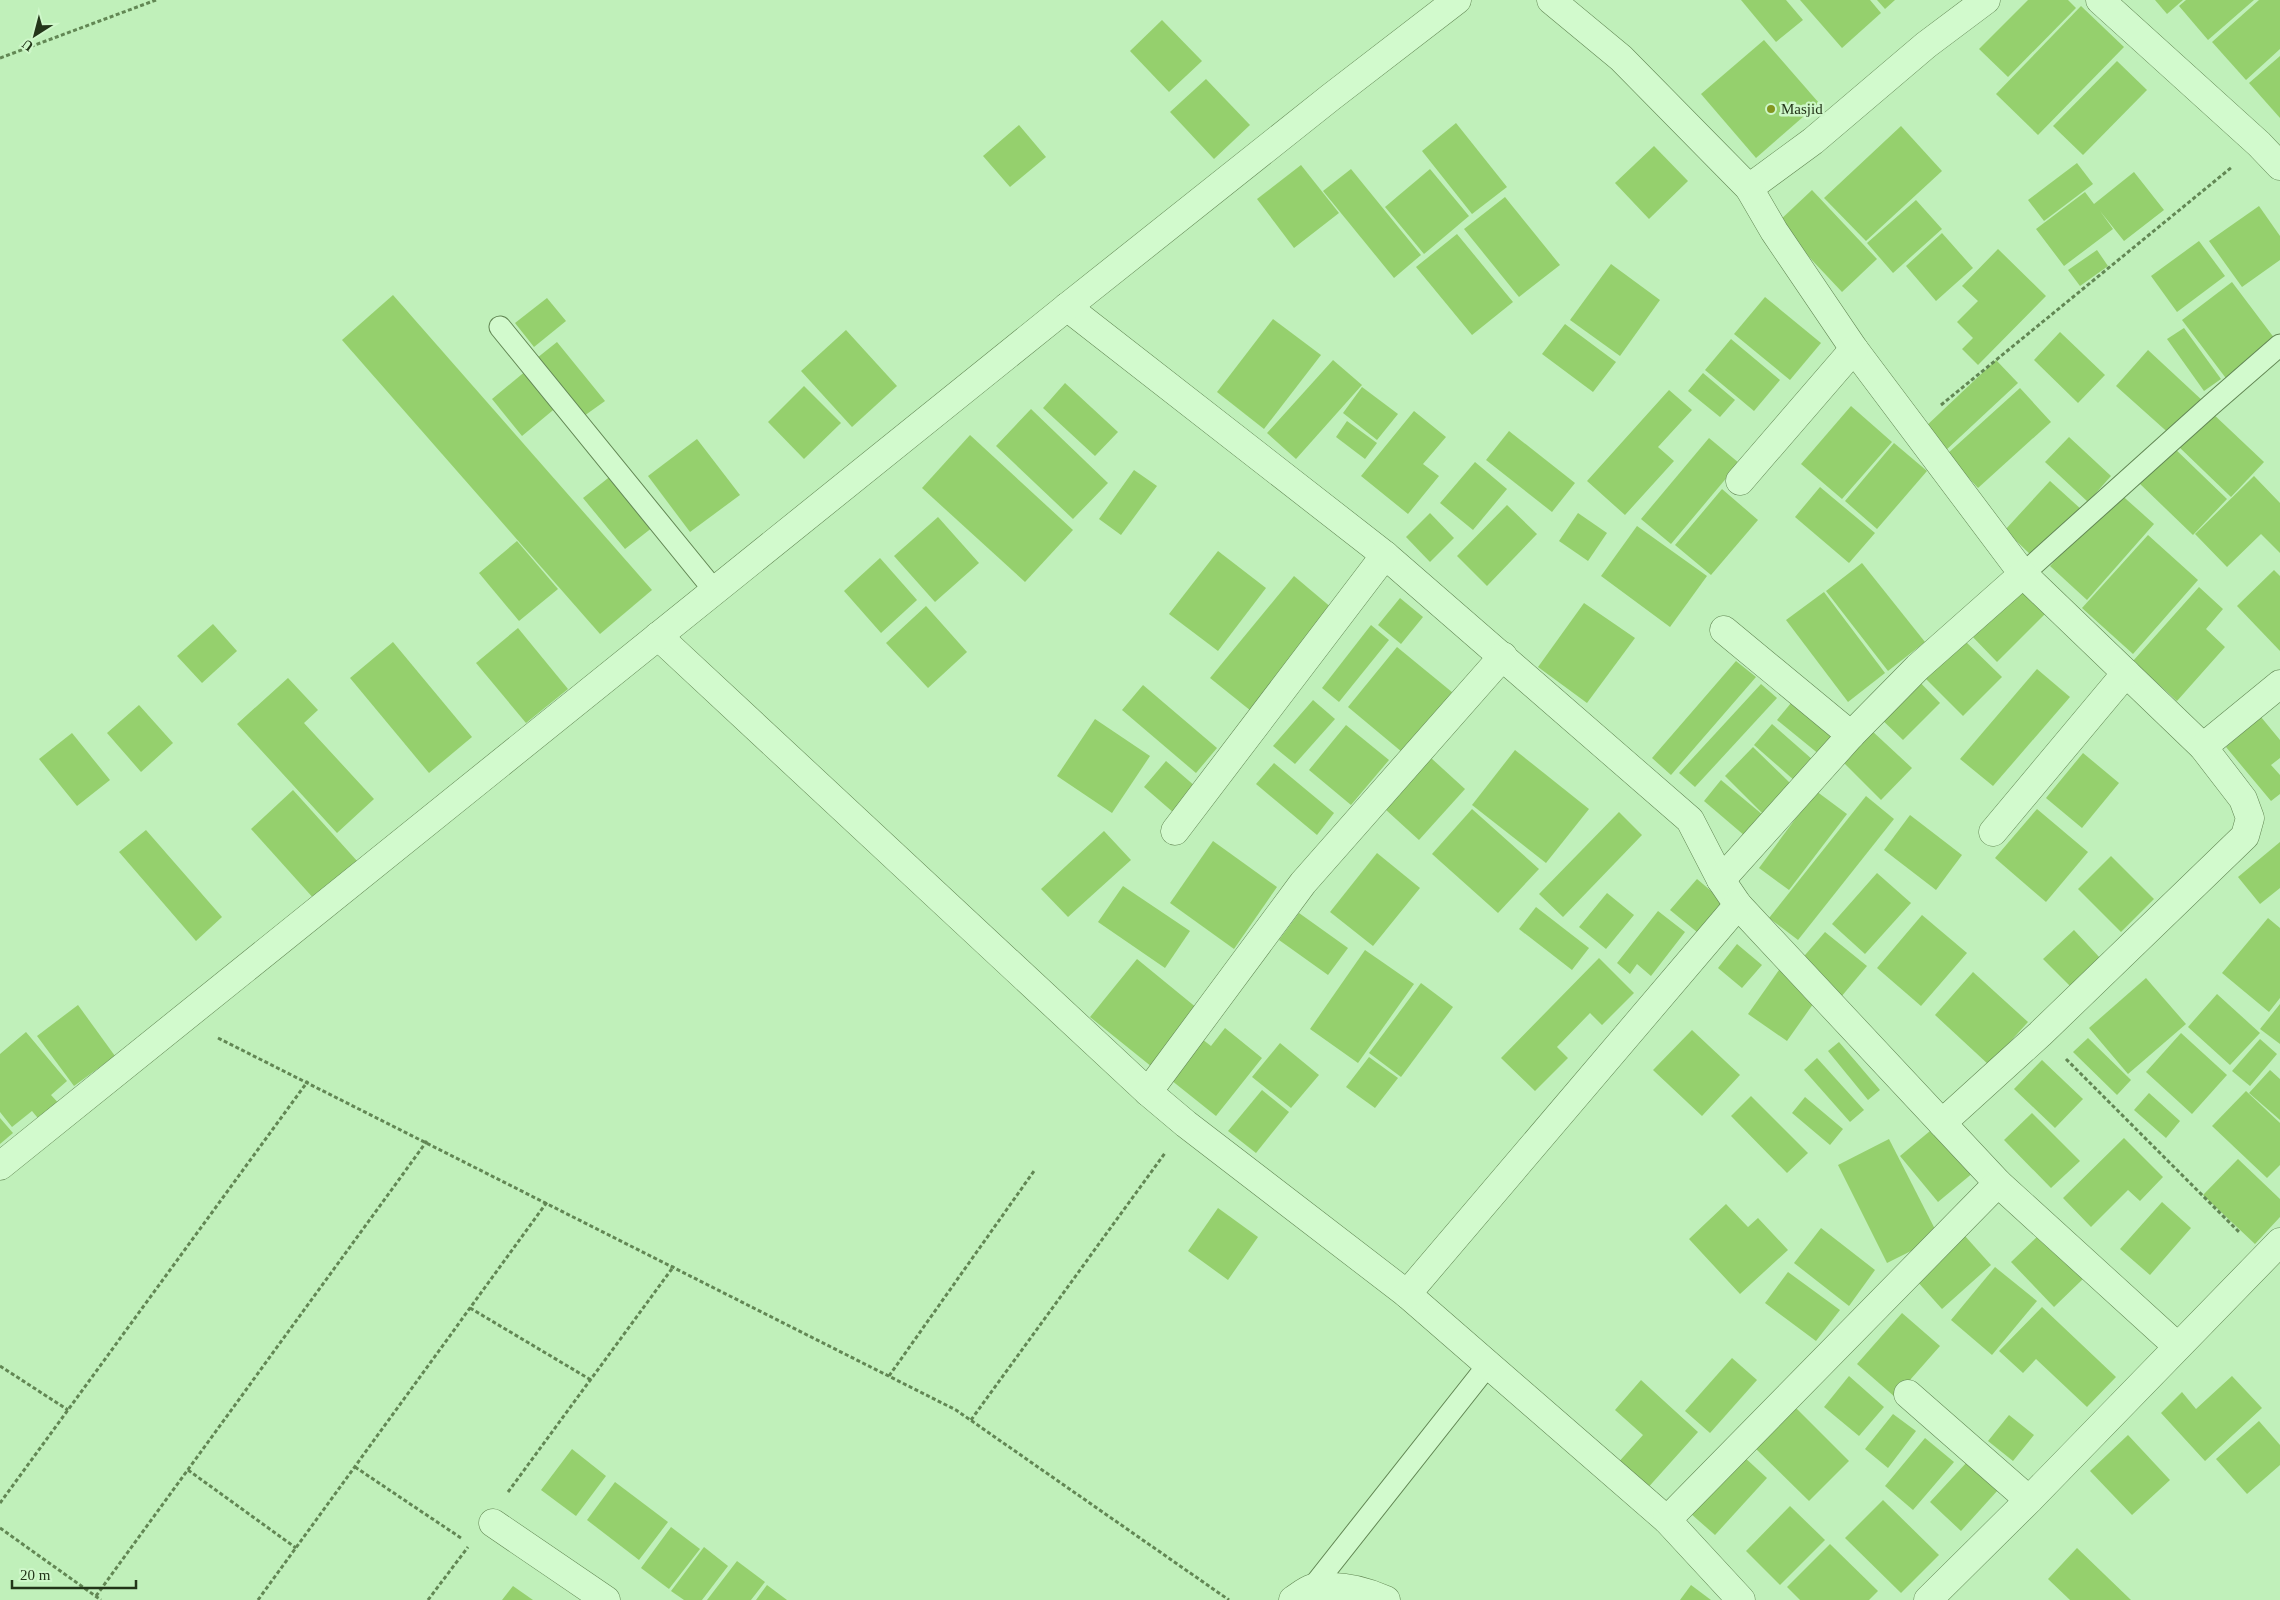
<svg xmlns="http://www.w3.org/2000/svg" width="2280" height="1600" viewBox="0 0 2280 1600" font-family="'Times New Roman',serif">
  <rect width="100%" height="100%" fill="#c0f0ba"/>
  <g fill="#95d06d">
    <polygon points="1741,0 1786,0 1803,20 1776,42"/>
    <polygon points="1800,0 1870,0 1881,13 1842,48"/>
    <polygon points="1877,0 1895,0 1885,9"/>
    <polygon points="2028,0 2068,0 2076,8 2008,77 1979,49"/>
    <polygon points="2155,0 2183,0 2167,14"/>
    <polygon points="2186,0 2254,0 2208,40 2179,6"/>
    <polygon points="2259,0 2280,0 2280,49 2246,80 2212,42"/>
    <polygon points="2081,6 2124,47 2038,135 1996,94"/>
    <polygon points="1162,20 1202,61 1169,92 1130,51"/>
    <polygon points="1764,40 1819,103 1756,158 1701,94"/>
    <polygon points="2280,56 2280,118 2249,83"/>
    <polygon points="2117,61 2147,90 2083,155 2053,126"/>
    <polygon points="1206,79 1250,125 1214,159 1170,112"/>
    <polygon points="1456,123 1507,187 1472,214 1422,151"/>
    <polygon points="1019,125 1046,157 1010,187 983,156"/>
    <polygon points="1901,126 1942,171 1866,241 1824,198"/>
    <polygon points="1654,146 1688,181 1649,219 1615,183"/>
    <polygon points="2077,163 2093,184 2044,221 2028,200"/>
    <polygon points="1301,165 1339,213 1294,248 1257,199"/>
    <polygon points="1351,169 1421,255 1394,278 1323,191"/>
    <polygon points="1430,169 1469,216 1424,254 1385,207"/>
    <polygon points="2134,172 2164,210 2124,241 2100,211 2113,229 2064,266 2036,229 2085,192 2094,204"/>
    <polygon points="1812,190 1877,259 1842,292 1777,223"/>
    <polygon points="1505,197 1560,265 1519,297 1464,229"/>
    <polygon points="1916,200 1942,229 1893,273 1867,243"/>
    <polygon points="2259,206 2280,236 2280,260 2242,287 2209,241"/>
    <polygon points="1942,233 1973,268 1936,301 1906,266"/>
    <polygon points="1457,234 1513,302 1472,335 1416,267"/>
    <polygon points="2199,241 2225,276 2177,312 2151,276"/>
    <polygon points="1998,249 2046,296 1978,365 1962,349 1973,338 1957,322 1978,301 1962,286"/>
    <polygon points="2097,250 2108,266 2080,286 2068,270"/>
    <polygon points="1611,264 1660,300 1620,356 1570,320"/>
    <polygon points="2232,282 2278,343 2228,381 2182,320"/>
    <polygon points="393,295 652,590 600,634 342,340"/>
    <polygon points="1765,297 1821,343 1790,380 1734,334"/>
    <polygon points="547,298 566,321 534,347 515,323"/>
    <polygon points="1273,319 1321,355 1264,429 1217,392"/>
    <polygon points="1565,324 1616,362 1593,392 1542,354"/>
    <polygon points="2184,328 2221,379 2204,391 2167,339"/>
    <polygon points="846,330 897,386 852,427 801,371"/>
    <polygon points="2060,332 2105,375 2078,403 2034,360"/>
    <polygon points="1731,339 1780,380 1754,411 1705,370"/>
    <polygon points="557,342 605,401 584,416 537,358"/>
    <polygon points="2148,350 2204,402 2173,437 2116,386"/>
    <polygon points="1333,360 1362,385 1296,459 1267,433"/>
    <polygon points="1996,360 2018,383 1945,451 1923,429"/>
    <polygon points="527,370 558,406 522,436 492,399"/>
    <polygon points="1703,373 1735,400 1720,417 1688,391"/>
    <polygon points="1065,383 1118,432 1095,456 1043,408"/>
    <polygon points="804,386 841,423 804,459 768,422"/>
    <polygon points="1362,387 1398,414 1377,440 1343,413"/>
    <polygon points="2020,388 2051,422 1978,488 1947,454"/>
    <polygon points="1669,390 1692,410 1658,447 1674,461 1625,515 1587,481"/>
    <polygon points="1851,406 1892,442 1842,499 1801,464"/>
    <polygon points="1031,409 1108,483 1073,519 996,446"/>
    <polygon points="1414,411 1446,437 1423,464 1439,476 1408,514 1361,476"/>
    <polygon points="2210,411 2264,462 2231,497 2177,445"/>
    <polygon points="1347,421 1377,443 1365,459 1336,437"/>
    <polygon points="1509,431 1575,483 1552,512 1486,460"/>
    <polygon points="970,435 1073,530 1025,582 922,488"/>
    <polygon points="2069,437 2111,476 2088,502 2045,462"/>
    <polygon points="1709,438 1739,463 1671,544 1641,519"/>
    <polygon points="697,439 740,495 690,532 648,476"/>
    <polygon points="1894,443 1927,471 1877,529 1845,501"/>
    <polygon points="2171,445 2227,499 2193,535 2137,481"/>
    <polygon points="1475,462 1507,489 1473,530 1440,503"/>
    <polygon points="1134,470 1157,486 1121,535 1099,519"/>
    <polygon points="612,475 653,527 625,549 583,498"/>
    <polygon points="2254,476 2280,503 2280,553 2261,534 2227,567 2195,534"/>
    <polygon points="2050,481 2082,510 2036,560 2005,530"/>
    <polygon points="1820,487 1875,533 1849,563 1795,517"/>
    <polygon points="1722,489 1758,520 1711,575 1675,545"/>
    <polygon points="2117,491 2154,524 2087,600 2050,566"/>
    <polygon points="1507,505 1537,534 1487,586 1457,556"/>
    <polygon points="1430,513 1454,538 1430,562 1406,537"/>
    <polygon points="1578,513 1607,533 1588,561 1559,541"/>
    <polygon points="938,517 979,563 935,602 894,556"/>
    <polygon points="1637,526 1707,576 1670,627 1601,576"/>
    <polygon points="2148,535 2198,580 2133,654 2082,608"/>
    <polygon points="517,541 558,589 519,621 479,573"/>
    <polygon points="1218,551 1266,588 1218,651 1169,614"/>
    <polygon points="880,558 917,600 881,633 844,591"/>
    <polygon points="1862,563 1925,642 1888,671 1826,591"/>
    <polygon points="2274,570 2280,576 2280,651 2237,606"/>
    <polygon points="1294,576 1339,614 1256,715 1210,678"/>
    <polygon points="2018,581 2048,611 1997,662 1968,632"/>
    <polygon points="2199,587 2223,609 2206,629 2225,647 2177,701 2133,661"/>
    <polygon points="1824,592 1885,673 1848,702 1786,620"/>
    <polygon points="1400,598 1423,617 1401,644 1378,625"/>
    <polygon points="1584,603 1635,638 1587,703 1538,667"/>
    <polygon points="926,606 967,652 928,688 886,643"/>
    <polygon points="213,624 237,651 202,683 177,656"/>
    <polygon points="1371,625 1389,640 1339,702 1322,688"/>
    <polygon points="518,628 568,689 526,723 476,663"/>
    <polygon points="1965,641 2002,677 1963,716 1926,679"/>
    <polygon points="393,642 472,737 429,773 350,678"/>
    <polygon points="1397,647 1458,697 1408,757 1348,707"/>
    <polygon points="1736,661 1756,677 1671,775 1652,758"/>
    <polygon points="2037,669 2070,697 1993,786 1960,759"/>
    <polygon points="1912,674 1940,703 1903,740 1874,712"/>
    <polygon points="288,678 318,710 304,723 374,799 337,833 237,724"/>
    <polygon points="1761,684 1777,698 1695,787 1679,773"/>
    <polygon points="1143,685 1217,748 1196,773 1122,710"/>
    <polygon points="1796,697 1839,732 1820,755 1777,720"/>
    <polygon points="1313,700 1335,719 1295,764 1273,746"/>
    <polygon points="139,705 173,743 141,772 107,733"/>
    <polygon points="2261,717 2280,740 2280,758 2271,765 2280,775 2280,794 2271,801 2226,747"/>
    <polygon points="1095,719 1150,756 1112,813 1057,776"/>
    <polygon points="1772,724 1813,760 1795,781 1754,745"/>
    <polygon points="1346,725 1389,760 1351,805 1309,770"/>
    <polygon points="1871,730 1912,768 1881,800 1841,760"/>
    <polygon points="72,733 110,780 77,806 39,759"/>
    <polygon points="1753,747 1792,785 1763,814 1725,776"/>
    <polygon points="1515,750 1589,809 1546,863 1472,805"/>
    <polygon points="2083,753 2119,783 2082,828 2046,798"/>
    <polygon points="1431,758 1465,789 1419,840 1385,809"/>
    <polygon points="1166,761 1196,787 1174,813 1144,787"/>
    <polygon points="1274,763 1334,813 1317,835 1256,784"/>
    <polygon points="1721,780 1763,815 1745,836 1704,801"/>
    <polygon points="293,790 358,862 315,900 251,829"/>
    <polygon points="1816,791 1847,814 1789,890 1759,868"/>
    <polygon points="1866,796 1894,819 1798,940 1769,918"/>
    <polygon points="1472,809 1539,869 1498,913 1432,854"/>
    <polygon points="2037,809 2088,852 2046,902 1995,858"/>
    <polygon points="1619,812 1642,835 1563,917 1539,894"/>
    <polygon points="1910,815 1962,855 1936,890 1884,850"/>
    <polygon points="146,830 222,917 196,941 119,852"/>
    <polygon points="1104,831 1131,860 1068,917 1041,889"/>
    <polygon points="1213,841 1277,887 1234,949 1170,903"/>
    <polygon points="2280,842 2280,888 2260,904 2238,877"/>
    <polygon points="1377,853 1420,888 1373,946 1330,912"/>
    <polygon points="2111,856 2154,899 2121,932 2078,889"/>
    <polygon points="1877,873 1911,903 1865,954 1832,924"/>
    <polygon points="1697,879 1723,901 1697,932 1670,910"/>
    <polygon points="1123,886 1190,931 1165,968 1098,922"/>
    <polygon points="1607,893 1634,915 1606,949 1579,927"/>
    <polygon points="1536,907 1589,948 1572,970 1519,929"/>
    <polygon points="1658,911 1685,932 1651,976 1637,964 1630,974 1617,963"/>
    <polygon points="1299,913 1348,948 1328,975 1279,940"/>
    <polygon points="1922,915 1967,953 1921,1006 1877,968"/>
    <polygon points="2268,918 2280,928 2280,998 2269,1012 2222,973"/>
    <polygon points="2074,930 2101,959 2071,987 2043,959"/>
    <polygon points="1825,932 1867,966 1841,997 1799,962"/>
    <polygon points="1737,944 1762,965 1742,988 1718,968"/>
    <polygon points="1365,950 1414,984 1358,1063 1310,1029"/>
    <polygon points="1599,958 1634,993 1602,1025 1590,1013 1557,1047 1568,1058 1535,1091 1501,1058"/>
    <polygon points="1137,959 1203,1013 1157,1071 1090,1017"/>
    <polygon points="1779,970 1818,997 1787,1041 1748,1014"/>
    <polygon points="1973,972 2028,1022 1989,1065 1935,1015"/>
    <polygon points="2146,978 2186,1024 2128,1074 2089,1028"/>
    <polygon points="1421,983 1453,1007 1401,1077 1369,1053"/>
    <polygon points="2217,994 2260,1033 2230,1065 2188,1027"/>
    <polygon points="2280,1004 2280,1044 2260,1029"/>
    <polygon points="78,1005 115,1056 74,1086 37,1036"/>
    <polygon points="1225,1028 1262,1058 1216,1116 1166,1076 1198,1036 1211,1046"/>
    <polygon points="1692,1030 1740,1075 1702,1116 1653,1070"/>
    <polygon points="26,1032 67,1081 51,1095 62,1107 42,1123 32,1111 12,1127 0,1112 0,1054"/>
    <polygon points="2181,1033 2227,1075 2192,1114 2146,1072"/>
    <polygon points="2088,1038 2131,1080 2117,1095 2073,1052"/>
    <polygon points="2260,1039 2277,1054 2250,1086 2232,1071"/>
    <polygon points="1839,1042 1880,1090 1868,1100 1828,1051"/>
    <polygon points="1280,1043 1319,1075 1291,1108 1252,1077"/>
    <polygon points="1369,1057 1398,1078 1375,1108 1346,1087"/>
    <polygon points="1817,1058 1864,1110 1850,1122 1804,1070"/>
    <polygon points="2042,1060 2083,1099 2055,1128 2014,1089"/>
    <polygon points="2270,1070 2280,1079 2280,1120 2249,1093"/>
    <polygon points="1262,1090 1289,1112 1256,1153 1228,1131"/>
    <polygon points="2246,1091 2280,1123 2280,1165 2267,1178 2212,1126"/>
    <polygon points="2149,1093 2180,1121 2166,1138 2134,1110"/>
    <polygon points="1751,1096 1808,1153 1787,1173 1731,1116"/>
    <polygon points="1805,1097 1843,1129 1830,1145 1792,1113"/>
    <polygon points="2032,1113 2080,1161 2051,1188 2004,1140"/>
    <polygon points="0,1118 13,1133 0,1144"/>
    <polygon points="1936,1126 1974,1172 1938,1202 1900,1156"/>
    <polygon points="2124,1138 2163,1177 2140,1201 2128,1190 2091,1227 2063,1198"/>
    <polygon points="1889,1139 1939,1237 1887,1263 1838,1165"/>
    <polygon points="2238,1159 2280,1199 2280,1217 2255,1244 2203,1195"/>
    <polygon points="2162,1202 2191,1228 2150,1275 2120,1249"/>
    <polygon points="1726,1204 1748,1227 1758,1218 1788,1250 1740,1294 1689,1239"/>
    <polygon points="1218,1208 1258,1237 1228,1280 1188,1251"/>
    <polygon points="1821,1228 1875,1270 1849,1306 1794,1263"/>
    <polygon points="2041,1233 2084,1278 2054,1307 2011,1262"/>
    <polygon points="1965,1236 1991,1265 1942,1309 1916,1280"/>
    <polygon points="1995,1267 2037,1301 1992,1355 1951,1320"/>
    <polygon points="1788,1272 1840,1310 1816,1341 1765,1303"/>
    <polygon points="2042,1307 2116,1377 2087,1407 2036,1359 2023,1373 1999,1351"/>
    <polygon points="1902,1313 1940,1346 1895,1397 1857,1364"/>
    <polygon points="1732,1358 1757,1380 1710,1433 1685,1411"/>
    <polygon points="1849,1376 1884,1407 1859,1436 1824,1407"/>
    <polygon points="2232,1376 2262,1408 2205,1461 2161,1413 2182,1392 2196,1409"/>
    <polygon points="1641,1380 1698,1432 1645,1491 1616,1465 1643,1435 1615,1410"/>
    <polygon points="1793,1405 1849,1461 1809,1501 1753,1446"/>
    <polygon points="1893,1414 1916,1431 1888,1468 1865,1449"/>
    <polygon points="2009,1415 2034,1435 2013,1461 1988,1441"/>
    <polygon points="2259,1421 2280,1445 2280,1465 2247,1494 2216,1459"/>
    <polygon points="2128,1435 2170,1480 2132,1515 2090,1471"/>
    <polygon points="1925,1438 1954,1462 1913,1510 1885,1486"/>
    <polygon points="572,1449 606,1476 576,1516 541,1490"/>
    <polygon points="1743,1456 1767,1478 1715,1535 1690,1513"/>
    <polygon points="1967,1462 1998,1490 1961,1531 1930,1502"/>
    <polygon points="615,1482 668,1522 639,1560 587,1520"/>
    <polygon points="1883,1500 1939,1555 1901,1593 1845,1538"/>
    <polygon points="1790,1506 1825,1540 1780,1585 1746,1551"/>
    <polygon points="671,1527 700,1549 669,1589 641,1568"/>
    <polygon points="1830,1544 1878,1591 1869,1600 1800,1600 1787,1587"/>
    <polygon points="704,1547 728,1566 702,1600 684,1600 671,1591"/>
    <polygon points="2077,1548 2131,1600 2070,1600 2048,1579"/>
    <polygon points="737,1561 765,1582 751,1600 707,1600"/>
    <polygon points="767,1585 787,1600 756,1600"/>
    <polygon points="1691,1585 1711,1600 1680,1600"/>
    <polygon points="513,1586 533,1600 502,1600"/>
  </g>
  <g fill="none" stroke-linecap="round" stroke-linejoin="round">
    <g stroke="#628754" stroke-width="23">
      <g id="lane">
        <polyline points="500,327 714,590"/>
        <polyline points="2023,574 2211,405 2280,345"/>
        <polyline points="1312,1588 1488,1365"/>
      </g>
    </g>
    <g stroke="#628754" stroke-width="29">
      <g id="street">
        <polyline points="1551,0 1621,58 1749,188 1813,141 1926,45 1986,0"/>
        <polyline points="2100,0 2259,144 2280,166"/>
        <polyline points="1749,188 1774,231 1854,349 2023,574 2203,747 2243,799 2250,818 2245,836 2040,1034 1942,1123"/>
        <polyline points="1067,307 1385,555 1690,820 1721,880 1738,905 1998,1183 2177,1346"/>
        <polyline points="1740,481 1854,349"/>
        <polyline points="1724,630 1851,735"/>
        <polyline points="658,636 1148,1092 1186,1124 1407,1294 1667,1520 1741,1600"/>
        <polyline points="2203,747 2280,684"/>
        <polyline points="1175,831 1385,555"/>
        <polyline points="1993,832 2126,673"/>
        <polyline points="1721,880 1851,735 1918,667 2023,574"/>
        <polyline points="1148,1092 1303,883 1503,656"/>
        <polyline points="0,1166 1067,307 1331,97 1457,0"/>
        <polyline points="1407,1294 1738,905"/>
        <polyline points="1908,1394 2029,1500"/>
        <polyline points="1667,1520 1998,1183"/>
        <polyline points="493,1523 606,1600"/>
        <path d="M1293,1600C1299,1596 1306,1590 1313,1588C1338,1584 1364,1590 1386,1600"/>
        <polyline points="1928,1600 2029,1500 2280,1242"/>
      </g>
    </g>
    <g stroke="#628754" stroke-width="3" stroke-dasharray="4 2.5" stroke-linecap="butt">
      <polyline points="0,58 156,0"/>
      <polyline points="1941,405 2232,167"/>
      <polyline points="218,1038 956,1410 1229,1600"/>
      <polyline points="2066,1059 2240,1233"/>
      <polyline points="470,1308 591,1380"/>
      <polyline points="0,1366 68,1410"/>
      <polyline points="889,1376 1034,1171"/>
      <polyline points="971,1420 1165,1153"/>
      <polyline points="355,1467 461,1538"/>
      <polyline points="188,1470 296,1548"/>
      <polyline points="508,1492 674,1266"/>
      <polyline points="0,1503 308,1081"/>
      <polyline points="0,1528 101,1600"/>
      <polyline points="96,1596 427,1141"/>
      <polyline points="258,1600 547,1202"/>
      <polyline points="428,1600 468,1547"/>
    </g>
    <use href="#lane" stroke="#d2facd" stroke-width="21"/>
    <use href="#street" stroke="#d2facd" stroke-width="28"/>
  </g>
  <circle fill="#849821" stroke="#cef7c9" stroke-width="2" cx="1771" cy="109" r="5"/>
  <g text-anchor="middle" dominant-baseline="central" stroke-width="5" stroke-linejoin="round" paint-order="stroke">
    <g font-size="15" fill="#233519" stroke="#cef7c9" text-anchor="start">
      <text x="1781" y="109">Masjid</text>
    </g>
  </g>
  <g transform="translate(35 35) rotate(216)" stroke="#cef7c9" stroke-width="4" paint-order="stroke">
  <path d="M0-4L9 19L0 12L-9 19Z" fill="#233519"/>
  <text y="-8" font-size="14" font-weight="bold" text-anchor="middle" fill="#233519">U</text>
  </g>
  <path d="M12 1580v8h124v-8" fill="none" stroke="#233519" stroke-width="2.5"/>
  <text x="20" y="1580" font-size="15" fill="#233519" stroke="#cef7c9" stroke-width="4" paint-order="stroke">20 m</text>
</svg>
